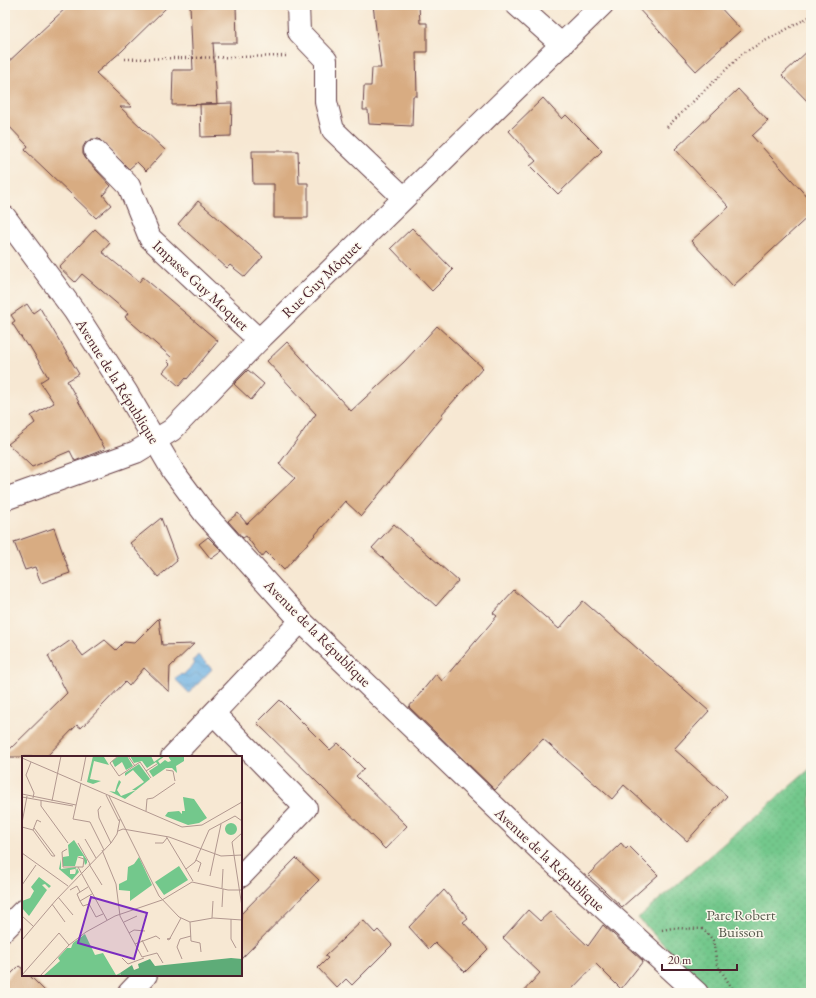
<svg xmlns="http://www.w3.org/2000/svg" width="816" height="998" viewBox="0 0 816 998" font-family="'EB Garamond',serif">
  <defs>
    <pattern id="park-dots" width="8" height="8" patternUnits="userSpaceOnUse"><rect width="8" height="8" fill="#73c88c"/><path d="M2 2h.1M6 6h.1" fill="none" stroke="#65ab79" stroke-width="1.8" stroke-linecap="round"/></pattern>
    <pattern id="water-waves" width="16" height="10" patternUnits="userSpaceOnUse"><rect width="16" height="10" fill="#6cb0e2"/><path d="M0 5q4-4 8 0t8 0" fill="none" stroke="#5b8fb7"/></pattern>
  </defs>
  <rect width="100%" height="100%" fill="#fbf7ec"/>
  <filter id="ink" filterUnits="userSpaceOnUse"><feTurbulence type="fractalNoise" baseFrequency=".025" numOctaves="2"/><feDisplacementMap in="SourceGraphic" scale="8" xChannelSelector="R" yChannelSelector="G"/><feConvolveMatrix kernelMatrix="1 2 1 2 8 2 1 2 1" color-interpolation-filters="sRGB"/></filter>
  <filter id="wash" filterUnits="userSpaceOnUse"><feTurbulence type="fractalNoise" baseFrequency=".012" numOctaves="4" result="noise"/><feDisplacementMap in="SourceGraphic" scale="16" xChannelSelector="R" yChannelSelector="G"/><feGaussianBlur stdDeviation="0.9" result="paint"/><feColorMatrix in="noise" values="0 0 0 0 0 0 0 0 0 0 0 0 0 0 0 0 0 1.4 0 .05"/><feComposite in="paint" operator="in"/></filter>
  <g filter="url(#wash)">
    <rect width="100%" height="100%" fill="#f7e8d3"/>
    <polygon fill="url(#park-dots)" stroke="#5e745c" points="811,768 811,993 714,993 683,965 638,918"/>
    <polygon fill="url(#water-waves)" stroke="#5b6886" points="198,655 212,669 189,693 175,679 181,673 183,675 195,663 193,661"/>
    <g id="blocks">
      <g fill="#d8ac82">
        <polygon points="69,5 169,5 122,51 96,73 132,107 120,107 165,150 146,171 137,162 129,169 99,139 92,139 86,142 83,147 83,154 86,159 111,186 103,195 111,205 96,218 25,150 28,146 5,122 5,65"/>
        <polygon points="190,5 236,5 237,43 213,43 217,104 172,105 173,70 193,70"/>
        <polygon points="373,5 419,5 420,23 427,23 427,52 416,52 417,96 413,96 412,126 369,124 368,110 363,110 364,86 371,86 372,68 381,68"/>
        <polygon points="635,5 718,5 741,30 696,71"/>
        <polygon points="811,48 811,105 782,75"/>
        <polygon points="738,89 768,121 752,136 811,201 811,214 733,286 691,241 729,207 675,149"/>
        <polygon points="543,98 562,119 566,115 602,151 558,194 530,166 536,161 509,131"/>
        <polygon points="232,103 231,136 201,137 200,104"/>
        <polygon points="252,151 298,151 299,183 308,183 308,218 274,218 274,184 253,184"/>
        <polygon points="198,201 263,257 245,277 230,265 227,268 178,224"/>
        <polygon points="412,228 453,270 432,291 391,248"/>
        <polygon points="95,229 110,243 102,252 139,282 143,277 218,341 187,379 186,378 179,386 163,372 170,364 167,361 171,357 125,317 128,313 82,274 75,282 59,267"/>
        <polygon points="27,304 33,313 40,308 79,374 67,381 105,449 75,461 70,451 32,467 8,444 35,423 31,416 54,403 40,382 48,377 29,345 27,346 12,323 15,321 11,315"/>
        <polygon points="437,326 483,368 441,415 443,416 361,516 345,501 284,570 266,552 262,557 246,536 243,538 228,521 238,513 247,524 295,478 279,464 316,414 267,361 287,342 351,411 404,362"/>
        <polygon points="248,370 264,384 251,400 234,384"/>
        <polygon points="161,518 177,561 158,577 130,543"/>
        <polygon points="394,524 458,581 436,606 372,548"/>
        <polygon points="54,528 70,573 41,583 35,567 25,570 14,542"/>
        <polygon points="208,537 222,551 211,559 199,544"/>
        <polygon points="514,590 559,629 583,601 709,711 674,749 727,796 687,841 624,785 612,799 543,739 495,790 409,707 436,674 442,681 497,616 493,613"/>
        <polygon points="159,618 162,645 194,644 170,667 169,692 144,668 129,686 125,682 81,728 77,725 46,757 5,757 5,754 67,693 48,656 71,640 83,656 105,640 116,650 124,642 134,643"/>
        <polygon points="280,700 330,750 338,743 364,769 356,776 407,826 385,849 257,723"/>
        <polygon points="621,843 626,849 629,846 658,875 622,907 588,875"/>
        <polygon points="296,858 319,880 241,959 241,914"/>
        <polygon points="444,890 468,918 463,922 488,949 465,972 435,943 429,949 409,927"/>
        <polygon points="528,910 540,921 551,911 588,946 603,925 643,961 621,989 596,964 568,993 522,993 540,973 503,938"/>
        <polygon points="363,920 375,933 378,930 392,945 352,985 346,979 337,988 318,968 328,958 325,956"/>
        <polygon points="19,966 23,969 23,975 29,975 47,993 5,993 5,980"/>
      </g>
    </g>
  </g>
  <g filter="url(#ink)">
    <use href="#blocks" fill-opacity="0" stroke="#643d44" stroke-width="1"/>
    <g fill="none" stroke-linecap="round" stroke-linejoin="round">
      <g stroke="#643d44" stroke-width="24">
        <g id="minor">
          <polyline points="298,5 299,32 326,60 326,102 333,130 404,198"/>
          <polyline points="517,5 562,45"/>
          <polyline points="95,151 129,186 150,238 259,340"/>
          <polyline points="5,499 136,452 172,430 259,340 602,5"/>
          <polyline points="214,714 306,808 241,876"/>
          <polyline points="172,757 301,621"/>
          <polyline points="5,929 23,911"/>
          <polyline points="129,993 146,975"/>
        </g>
      </g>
      <g stroke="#643d44" stroke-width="24">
        <polyline id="tertiary" points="5,217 75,312 127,393 173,471 205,514 301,621 542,852 697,993"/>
      </g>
      <g stroke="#643d44" stroke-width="2.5" stroke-dasharray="1 3" stroke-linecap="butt">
        <polyline points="125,59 288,56"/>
        <polyline points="667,127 743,53 811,16"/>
        <polyline points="662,930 673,928 703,929 713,940 717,964 735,993"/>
      </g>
      <use href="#minor" stroke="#fff" stroke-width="22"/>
      <use href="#tertiary" stroke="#fff" stroke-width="22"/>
    </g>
  </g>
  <g text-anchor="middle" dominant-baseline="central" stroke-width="3" stroke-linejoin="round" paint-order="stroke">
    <g font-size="15" fill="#4a1f2b" stroke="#fbf7ec">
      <text transform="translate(321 279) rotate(-44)">Rue Guy Môquet</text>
      <text transform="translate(201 285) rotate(43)">Impasse Guy Moquet</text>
      <text transform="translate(118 381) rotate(58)">Avenue de la République</text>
      <text transform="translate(318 633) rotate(45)">Avenue de la République</text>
      <text transform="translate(550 859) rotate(43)">Avenue de la République</text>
    </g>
    <g font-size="15" fill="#585a4d" stroke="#fbf7ec">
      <text x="741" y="914">Parc Robert<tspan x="741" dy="17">Buisson</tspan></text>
    </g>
  </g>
  <g transform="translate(22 756)">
    <rect width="220" height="220" fill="#f7e8d3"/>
    <path d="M71,0L82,1L87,9L72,5L68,23L79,25L71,28L65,26ZM97,0H105L111,10L104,14L100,6L93,11L90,5ZM108,0H129L132,6L139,1L143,0L136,5L138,8L143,4L146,6L149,5L146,0H162V5L154,10L155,17L150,12H144L131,21L127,15L136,9L134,6L125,12L120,5L112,7ZM117,8L128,23L103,43L87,35L93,36L95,29L97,24L99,26L95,34L99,40L114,34H110L122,26L111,14L103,20V17ZM161,41L172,43L185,62L177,67L166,69L143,60L146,56L157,55L160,58V55H163ZM52,84L65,104V107L63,109L61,100H56L53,110H41V101L47,100L46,89ZM39,103V113L54,111L53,116V113L48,114V118H53L55,112L57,116L50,124L37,113ZM157,110L166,124L142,139L133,126ZM17,121L29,130L27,132L23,128L20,129L25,134L7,160L0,152V145L8,142L12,135L9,131Z" fill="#73c88c"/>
    <path d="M209,202L220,203V220H99L98,217L110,209L112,214L117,212L116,208L128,203L133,210Z" fill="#5eac78"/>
    <path d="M203 73a6 6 0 1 1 12 0a6 6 0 1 1-12 0ZM117,101L130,129L108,145V135L97,134V128L105,124L106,111L112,108ZM63,178L73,199L81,197L94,219L98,217L99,220H21L38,205L36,202L45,192H49L51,187Z" fill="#73c88c"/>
    <path fill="none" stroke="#b29890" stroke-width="1" d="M96,0L88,7L97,20L118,6L129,22M106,0L113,10M0,2L160,71L180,69L220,46M9,6L4,19L12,37L11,42M144,14L151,15L153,25M124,15L135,8M59,25L64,0M59,27L51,63L68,66L82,94M0,38L54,49M84,39L97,65M87,40L137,140L157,161L168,166L191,162L220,164M0,41L51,50M19,44V50L46,87M30,45L39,0M79,50L76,54L77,62L89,87M124,55L125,43L131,42L153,27M0,67L5,40M0,71L11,74L15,64L19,66M11,74L30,100H33L12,72M96,75L101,73L147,81L199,100L220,99M220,77L210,86L220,151M144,80L171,125M63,83L74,102M56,87L68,108M133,87H141L145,82M45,93L40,96L41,111H61L62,103L56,101M80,94L94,128L98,160L120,201L135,197L141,207M0,97L46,130M174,104L179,107L176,116M67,108L80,129M56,111L85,164M164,113L173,106L187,74L213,60L220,65M188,120L199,68M0,129L14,109M200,132L201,113M48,134L55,130L58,136M70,138L58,145L61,150L67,148L74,161L81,158M36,141L51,159M58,145L55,138L66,131M30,148L43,166M200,151L201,133M0,160L11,170M190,162L191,145M209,163V183L214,192M102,166L115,160M168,166L169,185L178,187L179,196M107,177L112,174L123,175M149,182L145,183L147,184L159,162M0,184L34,144L89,87L95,78L98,63M120,184L126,196M113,188L134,180L138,183M100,202L106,208L122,202M160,203L155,191L158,183L169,180M0,219L37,177L47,189M18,220L47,189L64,176L93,160L140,144L170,126L206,134H220"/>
    <path fill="#7b2cbf" fill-opacity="0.15" stroke="#7b2cbf" stroke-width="2" d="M69,141L125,157L112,203L56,187Z"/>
    <rect width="220" height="220" fill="none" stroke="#4a1f2b" stroke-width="2"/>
  </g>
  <rect width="816" height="998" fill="none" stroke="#fbf7ec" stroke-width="20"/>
  <path d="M662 964v6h75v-6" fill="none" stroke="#4a1f2b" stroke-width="2"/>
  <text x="668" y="964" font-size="12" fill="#4a1f2b" stroke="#fbf7ec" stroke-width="3" paint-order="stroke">20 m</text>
</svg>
